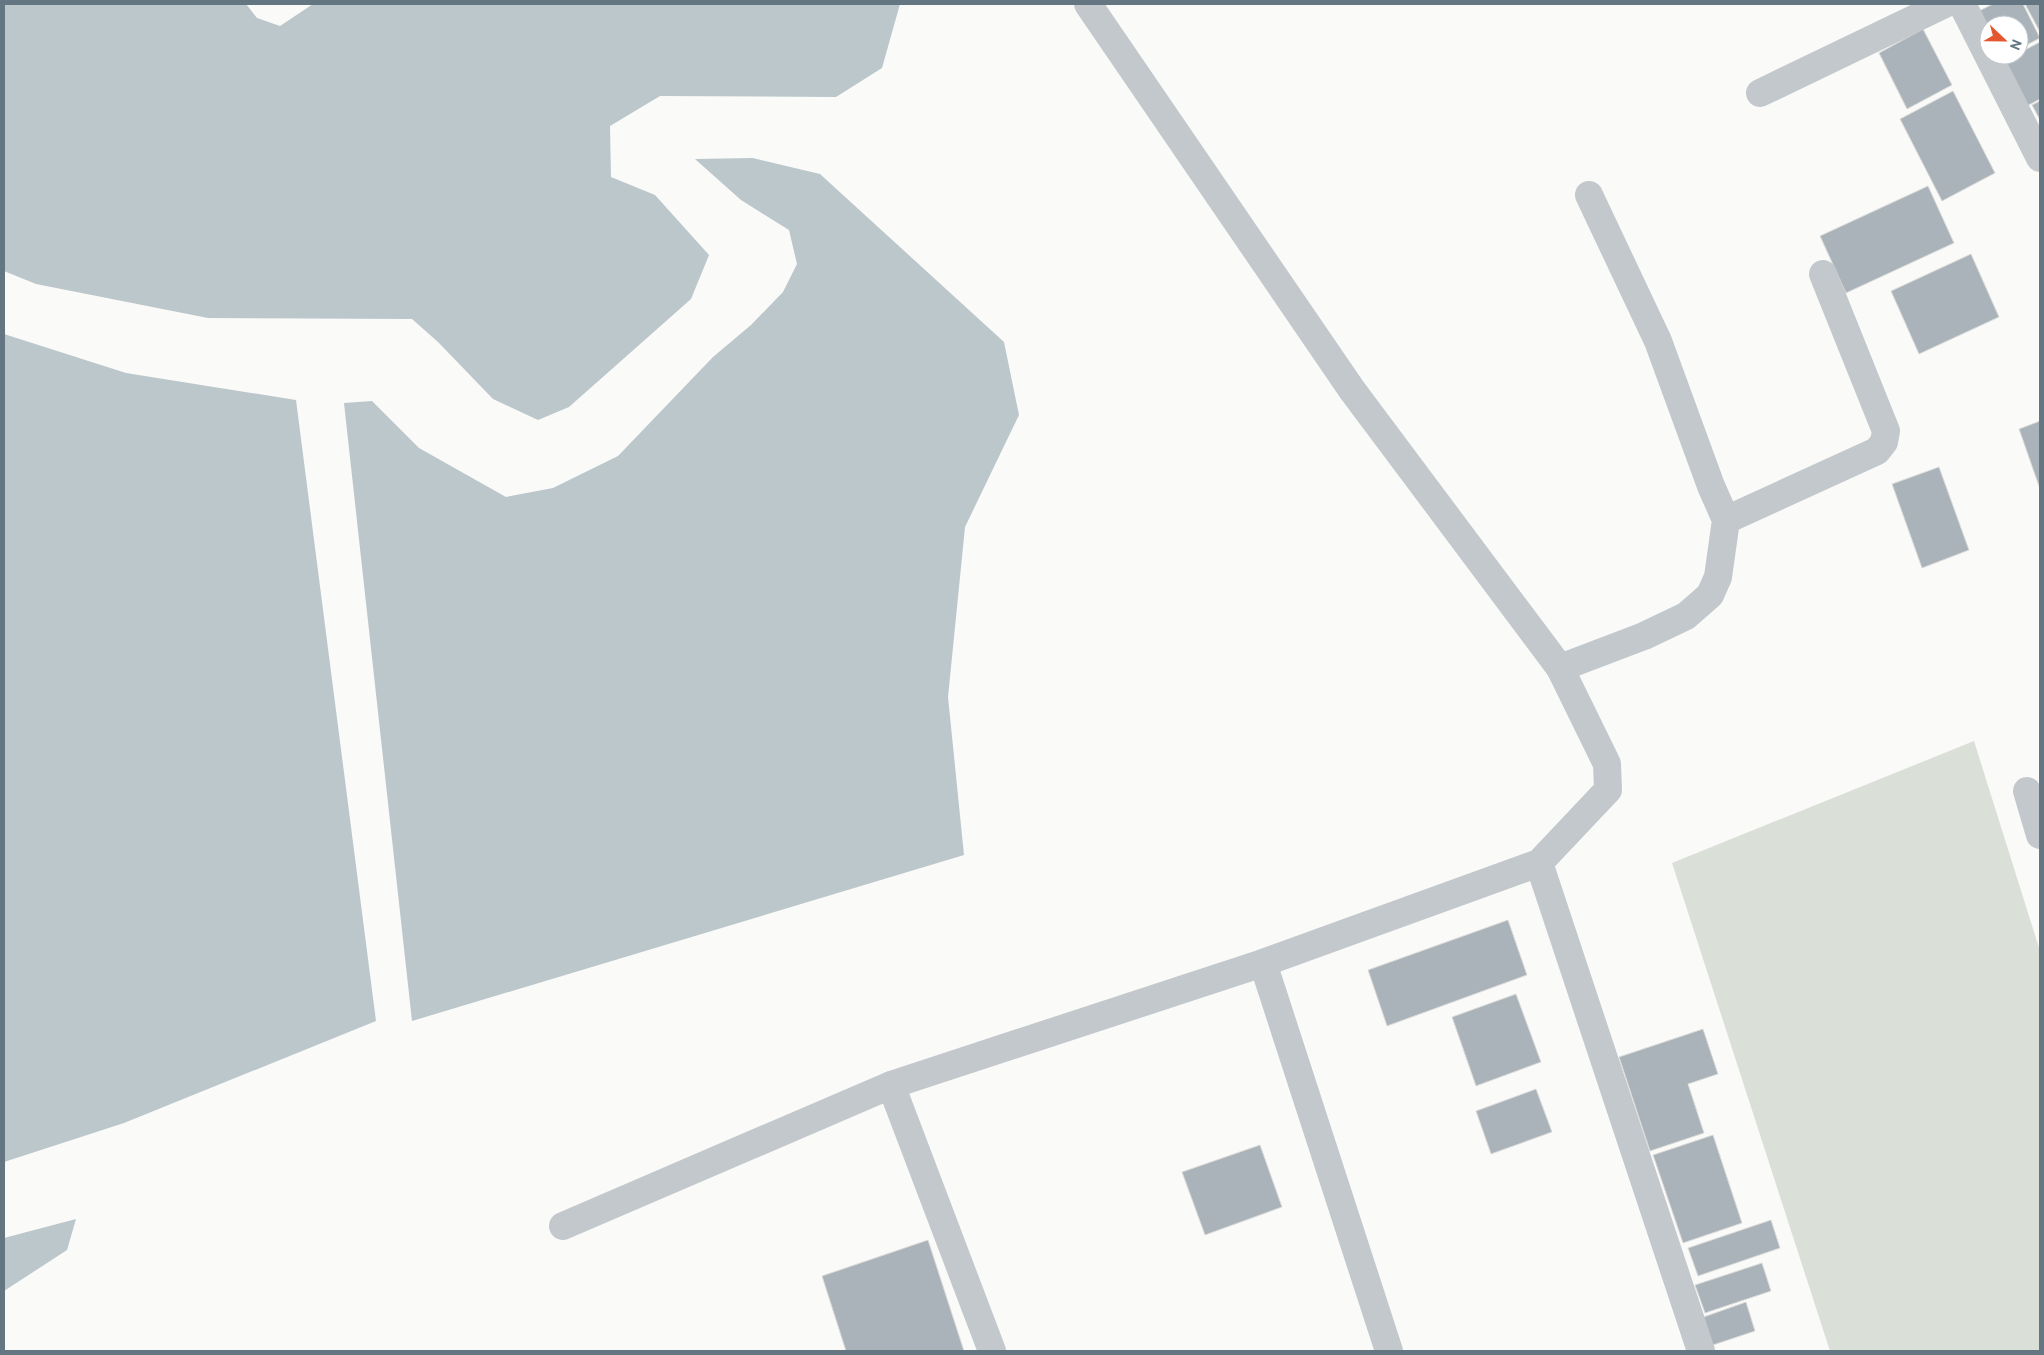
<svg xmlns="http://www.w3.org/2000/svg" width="2044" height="1355" viewBox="0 0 2044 1355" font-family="Overpass,sans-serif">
  <rect width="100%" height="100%" fill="#fafaf8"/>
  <polygon fill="#dadfd7" points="1974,741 2040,951 2040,1351 1830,1351 1672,863"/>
  <g fill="#bbc7cb">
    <polygon points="4,4 246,4 257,18 280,26 313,4 900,4 882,68 836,97 660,96 610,126 611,177 655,195 709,255 691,299 569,407 538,420 493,399 438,342 412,319 208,318 36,284 4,271"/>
    <polygon points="753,158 820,174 1004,342 1019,415 965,527 948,697 964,855 412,1021 344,403 372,401 419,448 506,497 553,488 618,456 713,357 751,325 783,292 797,264 789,230 741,200 695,159"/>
    <polygon points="4,334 126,373 296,400 376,1021 124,1123 4,1162"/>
    <polygon points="76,1219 67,1250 4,1291 4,1238"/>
  </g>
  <g fill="#aab3b9" stroke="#dcdcda">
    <polygon points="1993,4 2023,4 2040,38 2019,49 2019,25 1989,25 1989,35 1977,12"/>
    <polygon points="2025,4 2040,4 2040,32"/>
    <polygon points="1923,29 1952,85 1907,109 1879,53"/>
    <polygon points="2040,42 2040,99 2025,107 2002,62 2019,55 2019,53"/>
    <polygon points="1953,91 1995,173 1942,201 1900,119"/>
    <polygon points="2040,101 2040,120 2032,105"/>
    <polygon points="1928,186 1954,243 1846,293 1820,236"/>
    <polygon points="1971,254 1999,317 1919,354 1891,291"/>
    <polygon points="2040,421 2040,489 2019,429"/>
    <polygon points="1939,467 1969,550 1922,568 1892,484"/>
    <polygon points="1508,920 1527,975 1387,1026 1368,970"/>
    <polygon points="1516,994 1541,1062 1476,1086 1452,1017"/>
    <polygon points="1703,1029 1718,1074 1688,1084 1704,1133 1650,1151 1619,1057"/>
    <polygon points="1536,1089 1552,1132 1491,1154 1476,1111"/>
    <polygon points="1713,1135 1742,1223 1683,1243 1653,1155"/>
    <polygon points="1260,1145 1282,1207 1205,1235 1182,1172"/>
    <polygon points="1771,1220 1780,1248 1698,1276 1688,1248"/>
    <polygon points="928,1240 964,1351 846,1351 822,1276"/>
    <polygon points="1762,1263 1771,1291 1705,1313 1695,1285"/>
    <polygon points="1746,1302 1755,1331 1707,1347 1698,1319"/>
  </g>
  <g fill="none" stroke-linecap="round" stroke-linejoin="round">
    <g stroke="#c3c8cc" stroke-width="28">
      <polyline points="1962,4 2040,158"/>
      <polyline points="1760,93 1945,4"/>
      <polyline points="1726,520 1877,451 1884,442 1886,431 1823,274"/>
      <polyline points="1560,668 1644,636 1686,616 1710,595 1718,577 1726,520 1711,486 1658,341 1589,195"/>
      <polyline points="2027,791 2040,835"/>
      <polyline points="1539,863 1701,1351"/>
      <polyline points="1263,963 1389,1351"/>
      <polyline points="891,1085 992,1351"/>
      <polyline points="563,1226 891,1085 1263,963 1539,863 1608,790 1607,764 1560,668 1352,390 1088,4"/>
    </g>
  </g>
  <rect width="2044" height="1355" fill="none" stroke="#657683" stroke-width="10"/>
  <g transform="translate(2004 40) rotate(112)"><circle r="24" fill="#ffffff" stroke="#c1c8cd"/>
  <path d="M0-4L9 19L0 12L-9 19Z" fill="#e4572e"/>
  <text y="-8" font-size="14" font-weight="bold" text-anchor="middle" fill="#657683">N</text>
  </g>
</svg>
